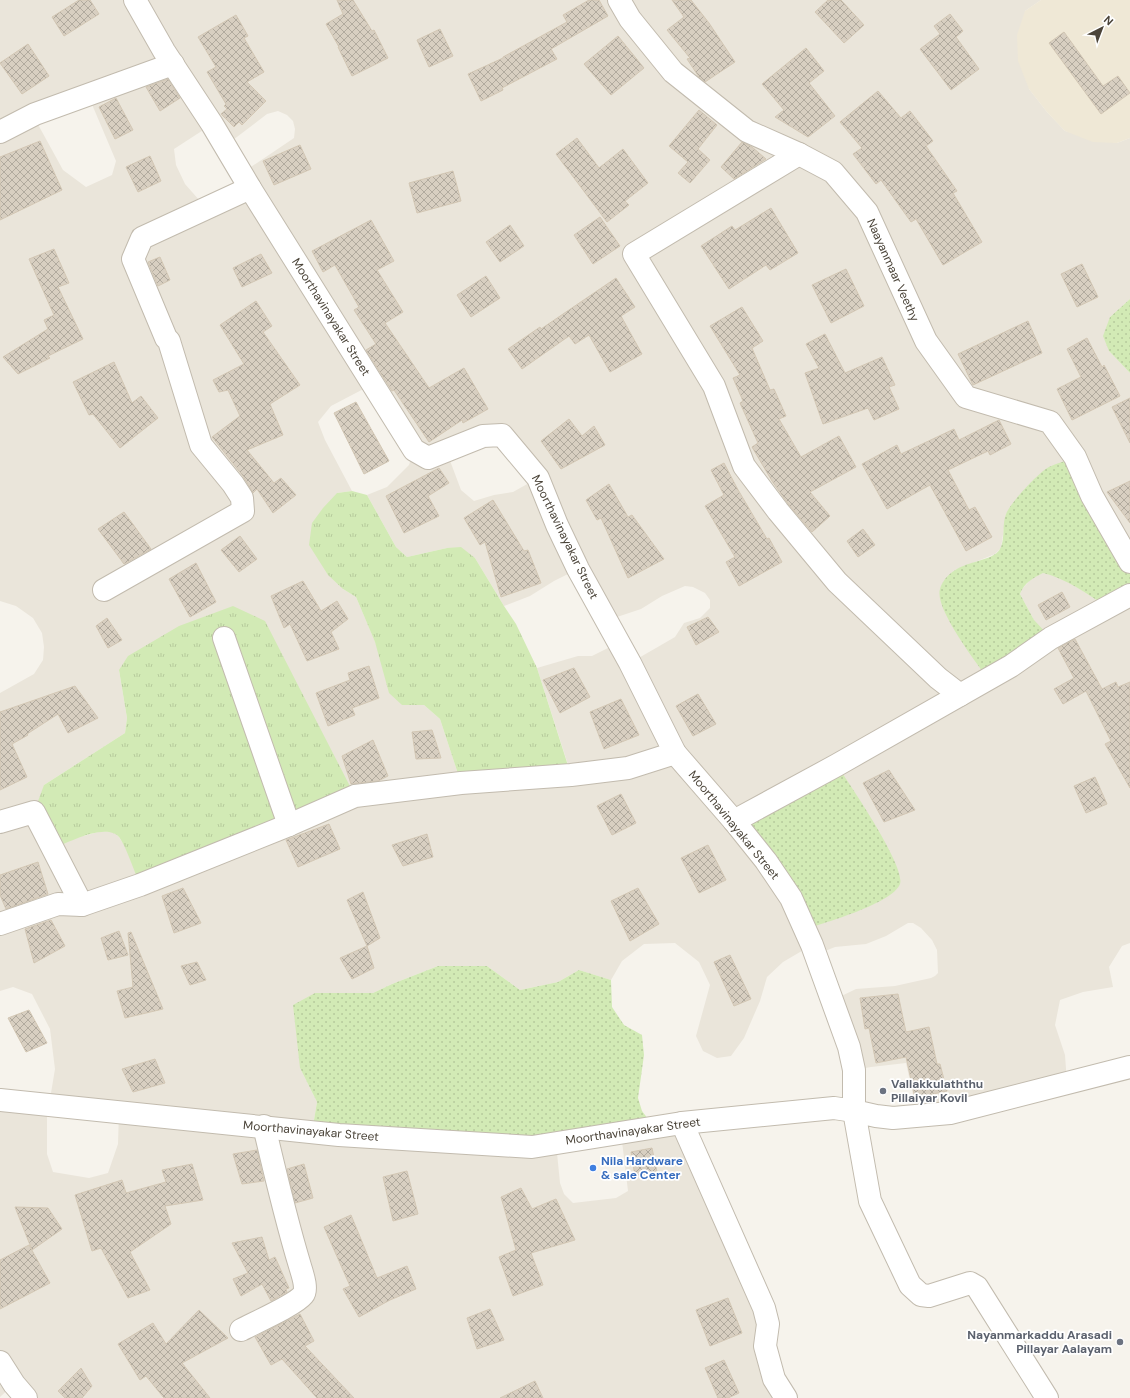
<svg xmlns="http://www.w3.org/2000/svg" width="1130" height="1398" viewBox="0 0 1130 1398" font-family="'DM Sans',sans-serif">
  <defs>
    <pattern id="grass-dots" width="8" height="8" patternUnits="userSpaceOnUse"><rect width="8" height="8" fill="#d2eab5"/><path d="M2 2h.1M6 6h.1" fill="none" stroke="#b6ca9c" stroke-width="1.8" stroke-linecap="round"/></pattern>
    <pattern id="park-tufts" width="24" height="20" patternUnits="userSpaceOnUse"><rect width="24" height="20" fill="#d2eab5"/><path d="M3 7l-1-3M5 7V3M7 7l1-3M15 17l-1-3M17 17v-4M19 17l1-3" fill="none" stroke="#b6ca9c"/></pattern>
    <pattern id="building-cross-hatch" width="8" height="8" patternUnits="userSpaceOnUse"><rect width="8" height="8" fill="#d8cfc1"/><path d="M0 0l8 8M0 8l8-8" fill="none" stroke="#b1aa9e"/></pattern>
  </defs>
  <rect width="100%" height="100%" fill="#f6f3ec"/>
  <path fill="#eae5da" fill-rule="evenodd" d="M0,0H1041L1025,11L1029,89L1047,112L1065,131L1117,143L1130,138V299L1110,317L1109,351L1130,373V562L1027,487L1006,514L1001,548L995,554L953,571L1034,620L1020,594L1023,588L1032,578L1043,573L1056,576L1071,583L1107,607L1130,595V943L1122,946L1109,967L1113,987L1083,992L1060,1000L1055,1025L1065,1055L1067,1083L918,1117L906,1063L871,1067L854,1070L831,1001L856,989L895,986L931,978L935,976L938,973L937,950L932,940L921,928L913,923H908L886,936L866,944L835,947L815,955L812,945L783,962L767,977L760,1001L744,1038L731,1056L717,1058L703,1051L696,1036L710,985L699,962L675,943L644,944L622,961L611,980L579,970L558,982L520,990L487,966H438L392,984L373,993H315L300,1068L317,1102L312,1132L556,1143L560,1183L564,1194L573,1203L616,1198L628,1191L621,1133L682,1123L764,1308L786,1398H26L14,1384L0,1397V1100L49,1105L55,1069L50,1029L32,994L13,987L0,991V693L34,674L43,660L44,647L42,633L33,618L16,606L0,601ZM88,95L116,161L112,175L86,187L63,170L35,119ZM278,111L287,115L293,121L295,129L294,138L242,173L250,188L200,201L185,184L176,165L174,149L211,125L225,146L267,114ZM373,384L414,450L409,465L387,487L367,495L396,547L407,557L447,548L475,558L504,606L530,596L554,581L578,569L608,620L641,609L662,596L685,586L693,587L705,593L710,600V608L700,618L684,623L675,637L630,663L618,643L592,656H578L537,668L571,774L461,783L440,719L424,705H402L356,597L343,589L337,493L352,491L325,440L318,422L331,406ZM502,435L538,478L513,492L494,495L474,501L461,490L446,450ZM119,670L250,835L123,843L118,836L111,831L98,832L84,836L44,785L125,733L127,718ZM47,1110L119,1112L118,1144L108,1173L89,1178L53,1172L47,1154Z"/>
  <polygon fill="#efe8d6" points="1041,0 1130,0 1130,138 1117,143 1093,142 1065,131 1047,112 1029,89 1018,61 1017,35 1025,11"/>
  <g fill="url(#grass-dots)">
    <polygon points="1130,299 1130,373 1109,351 1103,336 1110,317"/>
    <path d="M1075,457L1130,562V595L1107,607C1086,593 1067,579 1043,573C1033,578 1024,583 1020,594L1034,620L1051,638L988,679C976,662 934,608 940,589C945,573 960,566 975,562C983,559 997,557 1001,547C1005,537 1002,524 1006,514C1010,503 1039,472 1049,467C1057,463 1067,461 1075,457Z"/>
    <path d="M837,765C849,784 906,866 900,884C893,903 825,923 805,929L734,821Z"/>
    <polygon points="438,966 487,966 520,990 558,982 579,970 611,980 612,1007 624,1025 642,1035 644,1055 638,1098 642,1111 654,1127 532,1147 312,1132 317,1102 300,1068 293,1005 315,993 373,993 392,984"/>
  </g>
  <g fill="url(#park-tufts)">
    <polygon points="352,491 367,495 396,547 407,557 447,548 461,547 475,558 504,606 516,624 537,668 571,775 461,783 440,719 424,705 402,705 389,693 375,642 356,597 343,589 328,575 309,545 312,523 323,508 337,493"/>
    <path d="M233,606L265,621L355,796L140,885C135,873 126,846 119,837C106,822 67,843 52,849L34,812L44,785L125,733L127,718L119,670L128,656L179,626Z"/>
  </g>
  <g fill="url(#building-cross-hatch)" stroke="#d3c7b4">
    <polygon points="79,0 90,0 99,14 64,36 52,17"/>
    <polygon points="337,0 353,0 372,31 374,30 388,58 352,76 338,47 339,47 326,24 343,14"/>
    <polygon points="589,0 599,0 608,16 551,49 557,59 502,88 503,90 481,101 468,74 503,58 503,57 567,22 563,15"/>
    <polygon points="672,0 691,0 709,23 735,62 705,82 699,77 687,59 690,58 667,30 684,17"/>
    <polygon points="828,0 841,0 864,25 844,43 815,12"/>
    <polygon points="950,14 963,31 956,37 979,69 951,90 920,49 940,34 934,26"/>
    <polygon points="236,15 248,36 244,38 264,72 247,82 266,101 242,125 239,122 234,127 221,114 227,109 224,106 226,104 207,72 216,67 198,37"/>
    <polygon points="440,29 453,56 429,67 417,40"/>
    <polygon points="1064,32 1103,86 1118,76 1130,93 1101,114 1049,43"/>
    <polygon points="618,36 644,68 611,95 584,64"/>
    <polygon points="28,44 49,76 22,94 0,63"/>
    <polygon points="806,48 824,71 809,83 835,116 808,137 775,117 784,110 762,84"/>
    <polygon points="168,79 180,98 160,111 146,87"/>
    <polygon points="878,91 901,118 910,111 933,141 926,146 957,191 953,193 982,242 943,265 916,219 911,222 881,180 876,184 853,154 862,148 840,122"/>
    <polygon points="116,98 133,130 115,139 99,107"/>
    <polygon points="699,110 717,125 698,149 710,160 690,183 678,173 688,162 669,146"/>
    <polygon points="577,138 599,168 623,149 648,183 625,201 629,205 607,222 556,154"/>
    <polygon points="40,141 62,190 0,220 0,157"/>
    <polygon points="742,142 752,147 766,159 734,179 721,167"/>
    <polygon points="300,145 311,169 274,185 263,161"/>
    <polygon points="150,156 161,181 138,192 126,167"/>
    <polygon points="453,171 461,201 417,213 409,183"/>
    <polygon points="771,208 798,253 770,270 766,265 729,289 701,246 732,226 735,230"/>
    <polygon points="600,217 620,246 593,264 574,235"/>
    <polygon points="371,220 394,261 377,270 403,312 385,323 429,388 464,368 488,409 463,423 462,420 429,442 394,390 392,391 366,350 376,344 354,310 359,307 335,265 323,272 312,251"/>
    <polygon points="510,225 524,246 500,262 486,242"/>
    <polygon points="54,249 69,283 58,287 83,339 48,356 50,358 18,374 3,357 48,329 44,320 54,315 29,259"/>
    <polygon points="261,254 272,273 242,287 233,268"/>
    <polygon points="160,257 170,280 158,286 148,262"/>
    <polygon points="1082,264 1098,297 1077,307 1061,274"/>
    <polygon points="846,269 864,306 831,323 812,285"/>
    <polygon points="486,276 500,298 471,317 457,295"/>
    <polygon points="616,278 635,307 621,316 642,354 610,372 589,335 575,344 569,336 522,369 508,349 540,327 541,329"/>
    <polygon points="256,301 272,326 263,332 300,385 270,404 283,435 247,450 274,483 281,478 296,495 273,513 257,489 253,493 243,476 212,437 240,416 228,390 219,392 213,380 244,364 220,325"/>
    <polygon points="742,307 763,341 752,348 770,390 774,389 786,416 779,419 801,457 839,436 856,467 810,492 830,516 812,532 789,505 772,481 752,447 758,443 740,403 743,401 733,378 740,375 710,326"/>
    <polygon points="1028,321 1042,353 973,385 958,354"/>
    <polygon points="825,334 845,373 882,357 895,385 889,387 899,409 874,420 868,408 823,424 805,373 819,368 806,344"/>
    <polygon points="1087,338 1102,367 1104,365 1120,396 1072,420 1057,389 1081,377 1067,349"/>
    <polygon points="114,362 132,403 141,396 158,418 120,448 93,414 89,415 73,382"/>
    <polygon points="1130,398 1130,443 1112,407"/>
    <polygon points="356,402 389,461 364,474 334,413"/>
    <polygon points="569,419 582,436 594,426 605,445 561,469 541,441"/>
    <polygon points="999,420 1011,444 990,455 988,451 948,470 969,510 975,507 992,537 966,551 930,485 887,509 862,464 897,445 901,454 954,429 959,440"/>
    <polygon points="724,463 737,488 767,539 769,538 782,562 739,586 726,562 735,557 705,506 724,495 711,470"/>
    <polygon points="439,468 449,483 428,496 439,516 404,533 386,496"/>
    <polygon points="1130,481 1130,523 1107,492"/>
    <polygon points="609,484 628,517 632,515 664,559 628,578 601,518 597,520 586,500"/>
    <polygon points="493,500 524,551 528,550 541,583 501,597 485,542 480,545 464,518"/>
    <polygon points="124,512 151,549 124,564 98,529"/>
    <polygon points="863,529 875,545 858,557 847,541"/>
    <polygon points="240,536 257,559 239,572 221,550"/>
    <polygon points="196,563 216,602 190,617 169,579"/>
    <polygon points="303,581 321,611 337,601 348,619 331,632 339,649 307,661 290,624 284,628 271,596"/>
    <polygon points="1062,592 1070,607 1046,620 1038,605"/>
    <polygon points="708,617 719,632 696,645 687,627"/>
    <polygon points="107,618 122,640 108,648 96,626"/>
    <polygon points="1075,639 1102,689 1116,682 1118,687 1130,682 1130,788 1105,744 1111,741 1086,691 1063,704 1054,689 1074,678 1058,648"/>
    <polygon points="369,666 379,698 352,708 355,715 328,726 316,693 350,680 348,673"/>
    <polygon points="574,668 590,697 560,713 543,680"/>
    <polygon points="75,686 98,718 68,733 58,714 27,734 28,735 12,744 27,777 0,790 0,712"/>
    <polygon points="698,694 716,724 693,736 676,706"/>
    <polygon points="621,699 639,735 604,749 590,712"/>
    <polygon points="432,730 441,758 416,759 412,732"/>
    <polygon points="373,740 388,776 378,781 351,784 342,756"/>
    <polygon points="889,770 915,810 884,822 863,783"/>
    <polygon points="1095,777 1107,804 1086,813 1074,786"/>
    <polygon points="621,794 636,823 612,835 597,806"/>
    <polygon points="329,824 340,849 298,867 286,840"/>
    <polygon points="427,834 433,857 403,866 392,845"/>
    <polygon points="708,845 726,880 699,893 681,858"/>
    <polygon points="38,862 48,894 6,909 0,895 0,875"/>
    <polygon points="183,888 201,923 174,933 162,896"/>
    <polygon points="638,888 659,924 630,941 611,901"/>
    <polygon points="363,892 380,938 367,946 347,900"/>
    <polygon points="51,920 65,946 34,963 25,929"/>
    <polygon points="119,931 128,955 108,960 101,938"/>
    <polygon points="131,932 163,1009 125,1018 117,991 133,987 128,933"/>
    <polygon points="367,946 374,968 352,979 340,958"/>
    <polygon points="730,955 751,999 734,1006 714,962"/>
    <polygon points="197,962 206,980 190,985 181,966"/>
    <polygon points="898,994 906,1032 929,1027 937,1064 940,1064 947,1091 915,1098 906,1057 876,1063 869,1028 865,1029 860,998"/>
    <polygon points="29,1010 47,1043 26,1052 8,1018"/>
    <polygon points="155,1059 165,1083 133,1092 122,1069"/>
    <polygon points="652,1148 657,1172 635,1176 631,1152"/>
    <polygon points="257,1150 264,1181 242,1184 233,1154"/>
    <polygon points="192,1164 203,1200 165,1206 171,1224 130,1252 150,1290 128,1298 101,1248 92,1251 75,1195 122,1180 126,1193 166,1182 162,1170"/>
    <polygon points="304,1164 313,1198 295,1203 287,1169"/>
    <polygon points="407,1171 418,1214 393,1221 383,1177"/>
    <polygon points="521,1188 532,1209 556,1199 575,1240 531,1253 543,1285 513,1296 499,1257 516,1250 501,1197"/>
    <polygon points="15,1207 48,1208 62,1229 32,1250"/>
    <polygon points="351,1215 377,1278 407,1266 416,1289 390,1300 359,1317 343,1289 350,1286 324,1227"/>
    <polygon points="262,1237 269,1260 275,1257 289,1288 286,1289 287,1292 271,1301 262,1284 241,1296 233,1279 248,1273 232,1243"/>
    <polygon points="29,1245 50,1283 0,1309 0,1260"/>
    <polygon points="728,1298 742,1333 710,1346 696,1310"/>
    <polygon points="490,1309 504,1340 477,1349 467,1318"/>
    <polygon points="199,1310 228,1338 182,1363 210,1398 164,1398 146,1376 140,1380 118,1344 153,1323 166,1344"/>
    <polygon points="300,1314 314,1341 305,1346 354,1398 317,1398 282,1359 271,1365 255,1337"/>
    <polygon points="724,1360 739,1393 728,1398 718,1398 705,1368"/>
    <polygon points="81,1368 92,1386 82,1398 65,1398 58,1391"/>
    <polygon points="535,1381 543,1398 500,1398"/>
  </g>
  <g fill="none" stroke-linecap="round" stroke-linejoin="round">
    <g stroke="#c2bbae" stroke-width="24">
      <g id="minor">
        <polyline points="619,0 630,19 673,72 747,131 799,154 833,172 867,212 926,341 966,397 1050,422 1075,457 1092,496 1130,562"/>
        <polyline points="0,132 35,114 173,64"/>
        <polyline points="799,154 634,254 714,386 744,466 778,511 837,582 938,678 960,695"/>
        <polyline points="104,590 243,511 242,498 233,484 201,445 169,341 166,338 133,259 142,238 250,188"/>
        <polyline points="224,638 289,825"/>
        <polyline points="734,821 837,765 1011,666 1051,638 1130,595"/>
        <polyline points="0,822 34,812 82,905 140,885 289,825 355,796 461,783 571,775 628,768 675,753"/>
        <polyline points="0,924 58,904 82,905"/>
        <polyline points="0,1100 339,1135 532,1147 682,1123 834,1108 854,1111 854,1070 849,1047 812,945 791,898 766,861 734,821 675,753 630,663 578,569 557,525 538,478 502,435 483,436 428,458 414,450 250,188 212,124 164,51 135,0"/>
        <polyline points="682,1123 764,1308 768,1324 765,1346 774,1379 786,1398"/>
        <path d="M241,1330C254,1323 295,1305 303,1295C308,1289 302,1273 300,1266C286,1220 275,1173 264,1126"/>
        <polyline points="0,1362 14,1384 26,1398"/>
        <polyline points="1047,1398 977,1287 970,1283 929,1296 921,1295 910,1285 870,1201 854,1111 876,1116 893,1118 950,1113 1130,1067"/>
      </g>
    </g>
    <use href="#minor" stroke="#fff" stroke-width="22"/>
  </g>
  <g fill="#6b7280" stroke="#fff" stroke-width="1.5">
    <circle cx="883" cy="1091" r="4"/>
    <circle cx="1120" cy="1342" r="4"/>
  </g>
  <circle fill="#3f7fe0" stroke="#fff" stroke-width="1.5" cx="593" cy="1168" r="4"/>
  <g text-anchor="middle" dominant-baseline="central" stroke-width="3.5" stroke-linejoin="round" paint-order="stroke">
    <g font-size="12" fill="#4b4439" stroke="#fff">
      <text transform="translate(893 270) rotate(66)">Naayanmaar Veethy</text>
      <text transform="translate(331 317) rotate(58)">Moorthavinayakar Street</text>
      <text transform="translate(565 537) rotate(64)">Moorthavinayakar Street</text>
      <text transform="translate(734 825) rotate(51)">Moorthavinayakar Street</text>
      <text transform="translate(311 1131) rotate(5)">Moorthavinayakar Street</text>
      <text transform="translate(633 1131) rotate(-8)">Moorthavinayakar Street</text>
    </g>
    <g font-size="12" font-weight="bold" fill="#5b616d" stroke="#fff" text-anchor="start">
      <text x="891" y="1084">Vallakkulaththu<tspan x="891" dy="14">Pillaiyar Kovil</tspan></text>
      <text x="1112" y="1335" text-anchor="end">Nayanmarkaddu Arasadi<tspan x="1112" dy="14">Pillayar Aalayam</tspan></text>
    </g>
    <g font-size="12" font-weight="bold" fill="#366cbe" stroke="#fff" text-anchor="start">
      <text x="601" y="1161">Nila Hardware<tspan x="601" dy="14">&amp; sale Center</tspan></text>
    </g>
  </g>
  <g transform="translate(1102 28) rotate(42)" stroke="#ffffff" stroke-width="3" paint-order="stroke">
  <path d="M0-3L7 15L0 10L-7 15Z" fill="#4b4439"/>
  <text y="-6" font-size="11" font-weight="bold" text-anchor="middle" fill="#4b4439">N</text>
  </g>
</svg>
